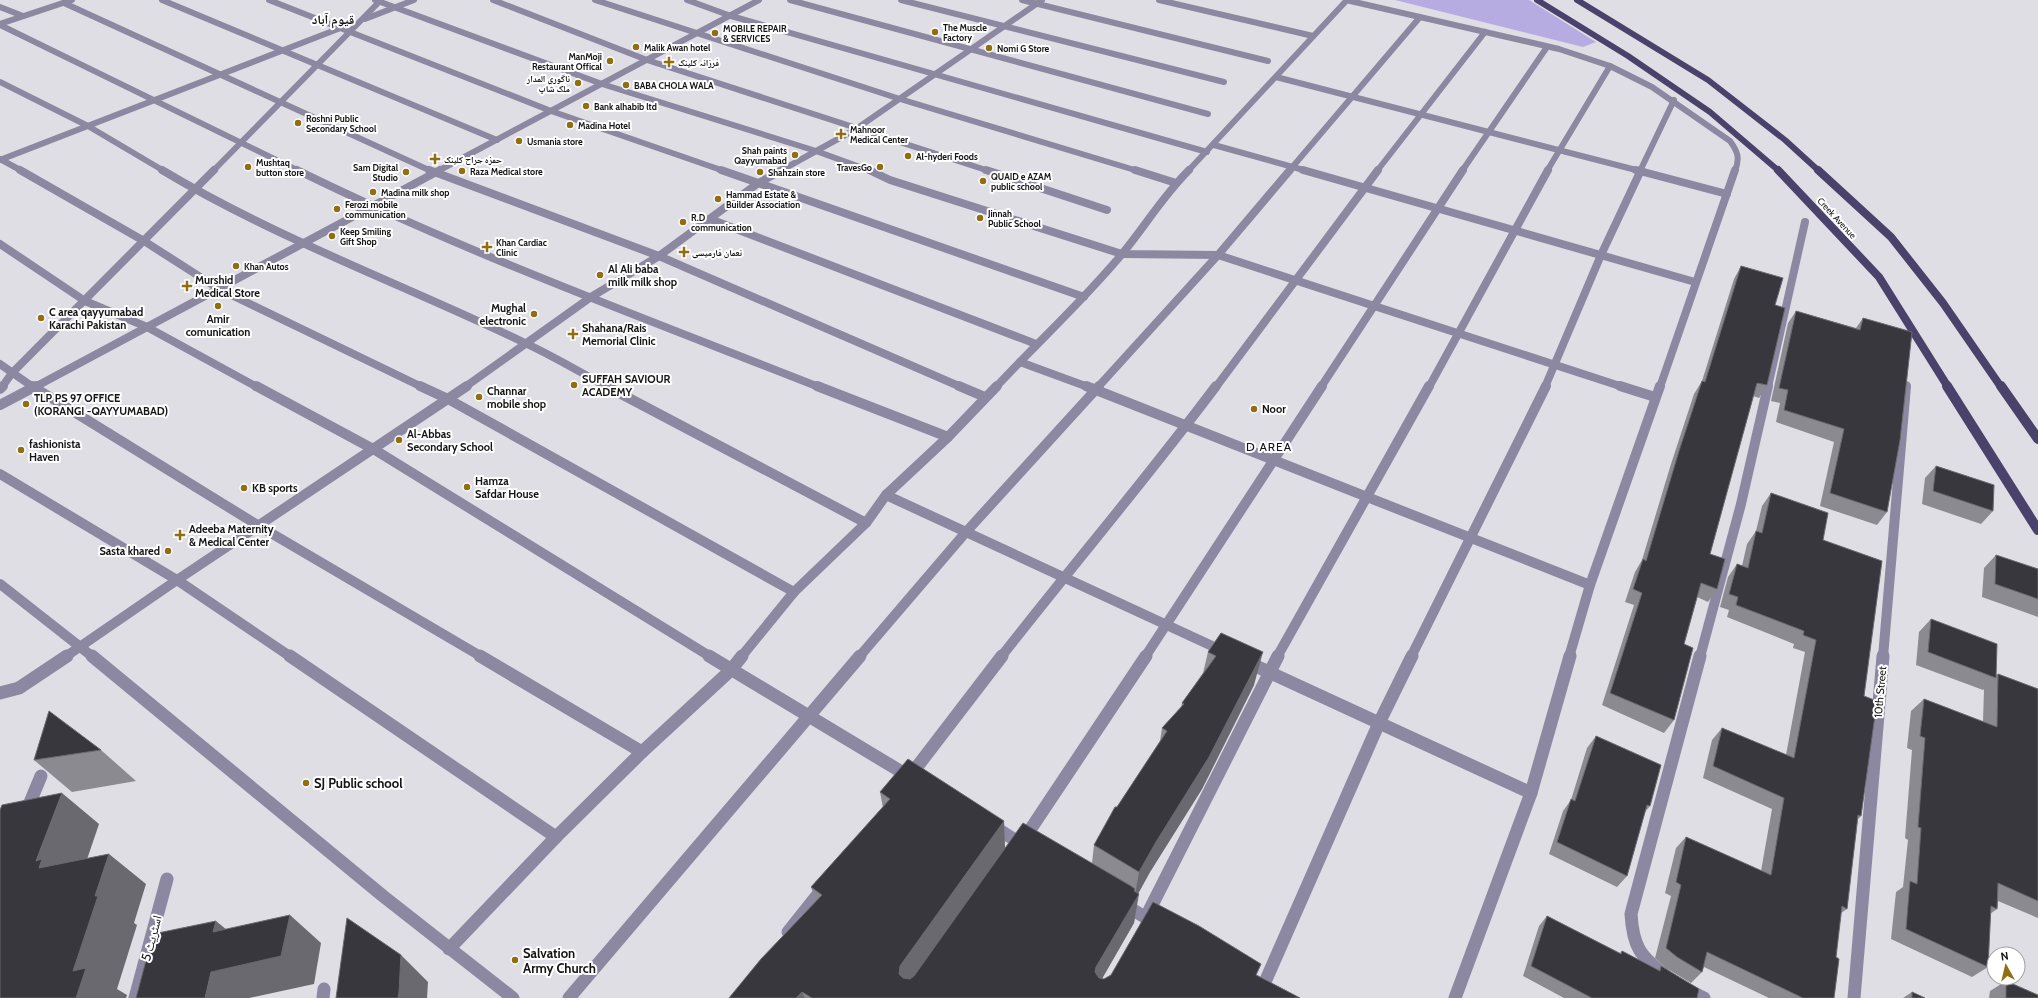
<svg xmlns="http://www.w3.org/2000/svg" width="2038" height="998" viewBox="0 0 2038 998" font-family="Cabin,'Noto Naskh Arabic',sans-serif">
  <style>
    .green { fill: #b7ace1 }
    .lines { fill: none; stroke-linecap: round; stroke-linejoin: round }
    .minor-far3 { stroke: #8d88a1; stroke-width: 6 }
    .minor-far2 { stroke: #8d88a1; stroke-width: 8 }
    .minor-far1 { stroke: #8d88a1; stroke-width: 10 }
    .minor { stroke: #8d88a1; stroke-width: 13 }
    .tertiary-far3 { stroke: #8d88a1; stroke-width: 6 }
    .tertiary-far2 { stroke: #8d88a1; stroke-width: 8 }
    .tertiary-far1 { stroke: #8d88a1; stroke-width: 10 }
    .tertiary { stroke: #8d88a1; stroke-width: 13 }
    .primary-far2 { stroke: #4b426b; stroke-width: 6 }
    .primary-far1 { stroke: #4b426b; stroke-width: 8 }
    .primary { stroke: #4b426b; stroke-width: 10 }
    .wall { fill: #8c8a91 }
    .shaded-wall { fill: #6a696f }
    .building { fill: #38373d; stroke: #6a696f }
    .poi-dot { fill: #916d14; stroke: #fff; stroke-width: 1.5 }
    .labels { text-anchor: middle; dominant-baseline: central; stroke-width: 4; stroke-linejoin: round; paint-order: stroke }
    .far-poi-label { font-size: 9px; font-weight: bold; fill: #151517; stroke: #fff; text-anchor: start }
    .far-street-label { font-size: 9px; fill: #151517; stroke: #fff }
    .poi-label { font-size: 11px; font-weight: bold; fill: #151517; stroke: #fff; text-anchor: start }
    .street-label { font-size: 11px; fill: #151517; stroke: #fff }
    .neighbourhood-label { font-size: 12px; letter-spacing: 1px; fill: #151517; stroke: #fff }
    .far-district-label { font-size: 13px; font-weight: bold; fill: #151517; stroke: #fff }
    .near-poi-label { font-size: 13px; font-weight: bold; fill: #151517; stroke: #fff; text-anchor: start }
    .near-street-label { font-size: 13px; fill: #151517; stroke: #fff }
  </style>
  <rect width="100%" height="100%" fill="#dfdee5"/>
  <path class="green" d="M1395,0H1529L1596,42L1583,47Z"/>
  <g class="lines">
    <g class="minor-far3">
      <path d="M162,0L497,140"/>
      <path d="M269,0L551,111L724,171"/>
      <path d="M375,0L602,84L816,151L871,171"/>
      <path d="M493,0L647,60L989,171"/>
      <path d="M595,0L900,99L1138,171"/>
      <path d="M687,0L731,16L1207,152"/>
      <path d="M790,0L1208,114"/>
      <path d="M901,0L1224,82"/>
      <path d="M1022,0L1268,61"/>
      <path d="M1159,0L1313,36"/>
      <path d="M64,3L431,171"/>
      <path d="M0,7L23,16"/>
      <path d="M365,19L414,0"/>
      <path d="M0,25L299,171"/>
      <path d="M1276,77L1640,171"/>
      <path d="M0,82L88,126L164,171"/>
      <path d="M1214,145L1307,171"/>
      <path d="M0,159L22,171"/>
      <path d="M0,160L343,27"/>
      <path d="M213,171L381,0"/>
      <path d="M780,171L856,129L1042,0"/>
      <path d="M1188,171L1347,0"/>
      <path d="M1289,171L1420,17"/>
      <path d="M1377,171L1485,32"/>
      <path d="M1462,171L1547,47"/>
      <path d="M1547,171L1610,66"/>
      <path d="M1640,171L1674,100"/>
    </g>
    <g class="minor-far2">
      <path d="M20,170L144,241L219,289L422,387"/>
      <path d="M162,170C277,239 405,285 525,343C553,356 580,372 607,387"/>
      <path d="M297,170C466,253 644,318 819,387"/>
      <path d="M429,170L659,256L961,387"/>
      <path d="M721,170L1084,297"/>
      <path d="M869,170L890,180L1122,254L1218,255L1623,387"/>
      <path d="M986,170L1107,210"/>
      <path d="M1135,170L1176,183"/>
      <path d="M1303,170L1695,282"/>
      <path d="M1636,170L1727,194"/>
      <path d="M710,219L1036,344"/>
      <path d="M0,244L85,301L147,327L257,387"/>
      <path d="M1020,362L1088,387"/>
      <path d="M0,364L33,387"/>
      <path d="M2,387L12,373L214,170"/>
      <path d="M465,387L591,297L659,256L757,184L782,170"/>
      <path d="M996,387C1038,342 1083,301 1122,254C1145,226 1163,196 1189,170"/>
      <path d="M1098,387L1218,255L1290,170"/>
      <path d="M1216,387L1378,170"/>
      <path d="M1321,387L1463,170"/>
      <path d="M1429,387L1548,170"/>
      <path d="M1545,387L1601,255L1641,170"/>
      <path d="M1768,387L1805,222"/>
    </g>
    <g class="minor-far1">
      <path d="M32,386L259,526L482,657"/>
      <path d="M256,386L375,450L711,657"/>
      <path d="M420,386L448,399L794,592"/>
      <path d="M606,386L866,523"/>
      <path d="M817,386L948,437"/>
      <path d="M959,386L985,397"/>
      <path d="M1086,386L1590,585"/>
      <path d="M1620,386L1655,397"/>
      <path d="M0,389L3,386"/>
      <path d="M0,474L177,580L291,657"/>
      <path d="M886,495L1223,651"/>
      <path d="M65,657L177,580L467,386"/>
      <path d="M741,657L794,592L866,523L886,495L948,437L997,386"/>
      <path d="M859,657L966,532L1099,386"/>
      <path d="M1001,657C1072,566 1147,478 1216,386"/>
      <path d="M1145,657L1322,386"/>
      <path d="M1277,657L1429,386"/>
      <path d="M1411,657L1546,386"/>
      <path d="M1700,657L1741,504L1768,386"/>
      <path d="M1883,657L1906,386"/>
    </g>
    <g class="minor">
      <path d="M290,656L556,837"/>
      <path d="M480,656L642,752"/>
      <path d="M709,656L910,777"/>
      <path d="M1247,662L1531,793"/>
      <path d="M0,693L19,688L67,656"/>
      <path d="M910,776L1002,656"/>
      <path d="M26,812L41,776"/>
      <path d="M993,826L1023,845"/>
      <path d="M1024,839L1146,656"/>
      <path d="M1125,905L1156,924"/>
      <path d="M1148,913L1278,656"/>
      <path d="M788,932L823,888"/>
      <path d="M449,949L556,837L642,752L731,670L742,656"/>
      <path d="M1666,976C1640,956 1633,947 1631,914L1700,656"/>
      <path d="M1686,989L1704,998"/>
      <path d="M135,998L167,879"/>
      <path d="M323,998L324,989"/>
      <path d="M569,998L860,656"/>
      <path d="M1258,998L1379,723L1412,656"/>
      <path d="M1854,998L1883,656"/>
    </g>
    <g class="tertiary-far3">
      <path d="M1346,0L1559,49L1610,66L1652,87L1730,141C1738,152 1740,158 1735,171"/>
      <path d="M0,24L72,0"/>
      <path d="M438,171L759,0"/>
    </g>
    <g class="tertiary-far2">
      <path d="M35,387L440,170"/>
      <path d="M1660,387L1735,170"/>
    </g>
    <g class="tertiary-far1">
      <path d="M0,405L36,386"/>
      <path d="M0,584L93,657"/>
      <path d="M1569,657L1590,585L1660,386"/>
    </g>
    <g class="tertiary">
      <path d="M92,656L383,896L513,998"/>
      <path d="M1455,998L1531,793L1570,656"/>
    </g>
    <g class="primary-far2">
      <path d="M1537,0L1628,56L1710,112L1779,171"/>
      <path d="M1577,0L1708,80L1785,140L1819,171"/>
    </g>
    <g class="primary-far1">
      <path d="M1778,170L1879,277L1948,387"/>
      <path d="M1818,170L1891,237L1943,303L2001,387"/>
    </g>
    <g class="primary">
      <path d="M1947,386L2038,530"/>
      <path d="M2001,386L2038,439"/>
    </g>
  </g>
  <g class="wall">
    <path d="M1741,266L1775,305L1767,385L1759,398L1753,396L1710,554L1717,589L1708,602L1697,597L1684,644L1674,720L1664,733L1602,705L1634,605L1625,602L1635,572L1642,560L1671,464L1694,394L1702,381L1734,279Z"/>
    <path d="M1796,311L1856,328L1863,318L1887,512L1877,525L1820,506L1834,442L1776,422L1780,403L1771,401L1788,323Z"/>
    <path d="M1936,466L1993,511L1981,524L1922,504L1925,478Z"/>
    <path d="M1771,493L1823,540L1864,696L1861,816L1858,819L1847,909L1841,913L1836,957L1834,998H1769L1704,967L1702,972L1691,983L1666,968L1655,958L1671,896L1665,893L1676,848L1686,837L1761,871L1772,809L1703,778L1712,740L1722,728L1786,755L1805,652L1793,648L1794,644L1727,617L1729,610L1720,607L1728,577L1737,564L1742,566L1747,544L1756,531L1762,506Z"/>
    <path d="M1996,555L2038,569V617L1982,597L1984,568Z"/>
    <path d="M1931,619L1996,675L1998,674L2038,689V918L1998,901L1997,909L1990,914L1988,967L1972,977L1891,939L1896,892L1903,887L1908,840L1905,838L1912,750L1907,748L1911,711L1924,699L1983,722L1984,689L1983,690L1916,665L1919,632Z"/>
    <path d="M1221,633L1254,685L1202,789L1150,872L1138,894L1134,923L1102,979H1104L1257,975L1300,998H729L816,902L811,887L883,808L880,792L1004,821L1005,848L1092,863L1094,845L1117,807L1160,741L1162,728L1181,707L1182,703L1203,673L1208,652Z"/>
    <path d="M1596,736L1650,806L1644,813L1627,876L1617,887L1549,854L1563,811L1571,800L1587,748Z"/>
    <path d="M101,750L136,781L72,792L34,760Z"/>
    <path d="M1547,916L1620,953L1622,951L1657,969L1661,966L1697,998H1564L1523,976L1539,926Z"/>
    <path d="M2006,981L2038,998H1989L1990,991Z"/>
    <path d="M1912,992L1925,998H1903Z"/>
  </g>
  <g class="shaded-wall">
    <path d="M1263,652L1254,685L1202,789L1150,872L1134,901L1139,872Z"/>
    <path d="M62,793L99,824L78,886L39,868L36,861Z"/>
    <path d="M1004,821L1005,851L905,993L899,974L900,966Z"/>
    <path d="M109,854L146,884L134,923L137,925L117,989L127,995L126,998H76L73,971L95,896Z"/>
    <path d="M1135,889L1132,905L1139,894L1134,923L1093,994L1096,967Z"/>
    <path d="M290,915L321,943L314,984L249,998H205L211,972Z"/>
    <path d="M216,921L250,949L213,932Z"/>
    <path d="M401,955L428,982L427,998H398Z"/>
    <path d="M802,992L805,998H796Z"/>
  </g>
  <g class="building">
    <path d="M1741,266L1783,278L1775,305L1785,308L1767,385L1757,383L1710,554L1725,559L1717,589L1701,583L1684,644L1693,648L1674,720L1610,693L1642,593L1633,589L1643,559L1646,561L1679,451L1702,381L1705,382Z"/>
    <path d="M1796,311L1860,330L1863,318L1912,332L1900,440L1887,512L1830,493L1844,429L1784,410L1788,390L1779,388Z"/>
    <path d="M1936,466L1994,485L1993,511L1933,491Z"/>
    <path d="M1771,493L1828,513L1823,540L1882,561L1864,696L1877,701L1861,816L1858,815L1847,909L1842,906L1836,957L1839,959L1834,998H1803L1707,952L1702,972L1677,957L1666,948L1681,885L1676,882L1686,837L1771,875L1784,798L1713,766L1722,728L1794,758L1816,640L1803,635L1804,631L1736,605L1738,597L1729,594L1737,564L1748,568L1756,531L1762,533Z"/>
    <path d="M1996,555L2038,569V599L1995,584Z"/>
    <path d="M1931,619L1997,644L1996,678L1928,652Z"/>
    <path d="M1221,633L1263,652L1209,757L1156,842L1139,872L1094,845L1115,807H1117L1167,731L1162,728L1184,704L1182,703L1216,656L1208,652Z"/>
    <path d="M1998,674L2038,689V901L1998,883L1997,909L1991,906L1988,967L1906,929L1910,881L1917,884L1921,828L1918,827L1925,738L1920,736L1924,699L1997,727Z"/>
    <path d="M49,711L101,750L34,760Z"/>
    <path d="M1596,736L1661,765L1650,806L1647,805L1627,876L1557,842L1571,799L1575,801Z"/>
    <path d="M908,759L1004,821L900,966L899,974L903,978L910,979L914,976L1023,823L1131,886L1135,889L1134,891L1139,894L1096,967L1095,972L1099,978L1104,979L1111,975L1153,902L1199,926L1261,964L1256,975L1300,998H812L802,992L796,998H729L761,959L822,895L811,887L890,799L880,792Z"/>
    <path d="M62,793L36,861L42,859L39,868L109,854L95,896H98L73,971L86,968L76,998H0V810L2,805Z"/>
    <path d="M290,915L281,956L211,972L205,998H136L153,934L216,921L213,932Z"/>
    <path d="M1547,916L1621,954L1622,951L1660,971L1661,966L1699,989L1697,998H1592L1531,966Z"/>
    <path d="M347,918L401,955L399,992L398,998H336Z"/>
    <path d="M2006,981L2038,995V998H2006Z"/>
    <path d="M1912,992L1925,998H1912Z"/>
  </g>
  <g class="poi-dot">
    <circle cx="935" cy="32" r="4"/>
    <circle cx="715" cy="33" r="4"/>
    <circle cx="636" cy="47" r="4"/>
    <circle cx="989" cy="48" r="4"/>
    <circle cx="610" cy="61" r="4"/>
    <path d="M667 56h4v4h4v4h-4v4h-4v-4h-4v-4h4z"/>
    <circle cx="578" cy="83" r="4"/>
    <circle cx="626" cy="85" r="4"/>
    <circle cx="586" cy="106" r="4"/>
    <circle cx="298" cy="123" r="4"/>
    <circle cx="570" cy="125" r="4"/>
    <path d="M839 128h4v4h4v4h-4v4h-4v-4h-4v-4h4z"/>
    <circle cx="519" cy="141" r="4"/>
    <circle cx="795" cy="155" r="4"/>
    <circle cx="908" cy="156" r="4"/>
    <path d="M433 153h4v4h4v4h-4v4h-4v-4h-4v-4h4z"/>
    <circle cx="248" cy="167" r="4"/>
    <circle cx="880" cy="167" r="4"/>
    <circle cx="462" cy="171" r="4"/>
    <circle cx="406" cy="172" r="4"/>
    <circle cx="760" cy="172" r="4"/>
    <circle cx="983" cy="181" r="4"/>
    <circle cx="373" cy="192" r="4"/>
    <circle cx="718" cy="199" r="4"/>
    <circle cx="337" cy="209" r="4"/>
    <circle cx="980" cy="218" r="4"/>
    <circle cx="683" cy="222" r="4"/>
    <circle cx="332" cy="236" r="4"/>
    <path d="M485 241h4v4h4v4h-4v4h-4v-4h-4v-4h4z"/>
    <path d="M682 246h4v4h4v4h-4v4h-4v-4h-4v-4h4z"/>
    <circle cx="236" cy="266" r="4"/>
    <circle cx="600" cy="275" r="4"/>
    <path d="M185 280h4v4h4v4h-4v4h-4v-4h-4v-4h4z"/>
    <circle cx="218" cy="306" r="4"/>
    <circle cx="534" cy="314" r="4"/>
    <circle cx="41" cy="318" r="4"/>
    <path d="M571 328h4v4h4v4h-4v4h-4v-4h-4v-4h4z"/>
    <circle cx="574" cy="385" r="4"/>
    <circle cx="479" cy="397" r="4"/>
    <circle cx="26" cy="404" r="4"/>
    <circle cx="1254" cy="409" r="4"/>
    <circle cx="399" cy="440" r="4"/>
    <circle cx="21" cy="450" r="4"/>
    <circle cx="467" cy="487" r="4"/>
    <circle cx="244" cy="488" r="4"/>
    <path d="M178 529h4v4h4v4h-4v4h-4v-4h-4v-4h4z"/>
    <circle cx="168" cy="551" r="4"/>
    <circle cx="306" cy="783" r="4"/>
    <circle cx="515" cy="960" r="4"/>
  </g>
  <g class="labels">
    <g class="far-poi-label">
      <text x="943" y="27">The Muscle<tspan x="943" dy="10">Factory</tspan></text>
      <text x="723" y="28">MOBILE REPAIR<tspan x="723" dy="10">&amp; SERVICES</tspan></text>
      <text x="644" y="47">Malik Awan hotel</text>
      <text x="997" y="48">Nomi G Store</text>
      <text x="602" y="56" text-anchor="end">ManMoji<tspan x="602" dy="10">Restaurant Offical</tspan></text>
      <text x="678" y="62">فرزانہ کلینک</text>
      <text x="570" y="78" text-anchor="end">ناگوری المدار<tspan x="570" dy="10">ملک شاپ</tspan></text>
      <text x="634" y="85">BABA CHOLA WALA</text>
      <text x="594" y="106">Bank alhabib ltd</text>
      <text x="306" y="118">Roshni Public<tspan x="306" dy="10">Secondary School</tspan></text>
      <text x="578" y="125">Madina Hotel</text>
      <text x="850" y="129">Mahnoor<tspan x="850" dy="10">Medical Center</tspan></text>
      <text x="527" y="141">Usmania store</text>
      <text x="787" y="150" text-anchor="end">Shah paints<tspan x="787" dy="10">Qayyumabad</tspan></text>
      <text x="916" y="156">Al-hyderi Foods</text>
      <text x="444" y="159">حمزہ جراح کلینک</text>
      <text x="256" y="162">Mushtaq<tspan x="256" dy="10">button store</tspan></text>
      <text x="398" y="167" text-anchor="end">Sam Digital<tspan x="398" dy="10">Studio</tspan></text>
      <text x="872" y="167" text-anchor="end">TravesGo</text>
      <text x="470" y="171">Raza Medical store</text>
      <text x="768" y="172">Shahzain store</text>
      <text x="991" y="176">QUAID e AZAM<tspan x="991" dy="10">public school</tspan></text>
      <text x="381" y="192">Madina milk shop</text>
      <text x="726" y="194">Hammad Estate &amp;<tspan x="726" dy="10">Builder Association</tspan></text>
      <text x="345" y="204">Ferozi mobile<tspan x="345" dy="10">communication</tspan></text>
      <text x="988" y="213">Jinnah<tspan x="988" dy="10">Public School</tspan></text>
      <text x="691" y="217">R.D<tspan x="691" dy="10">communication</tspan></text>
      <text x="340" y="231">Keep Smiling<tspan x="340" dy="10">Gift Shop</tspan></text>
      <text x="496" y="242">Khan Cardiac<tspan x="496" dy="10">Clinic</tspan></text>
      <text x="692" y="252">نعمان فارمیسی</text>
      <text x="244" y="266">Khan Autos</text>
    </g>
    <g class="far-street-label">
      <text transform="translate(1837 218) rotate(47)">Creek Avenue</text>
    </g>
    <g class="poi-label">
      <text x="608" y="269">Al Ali baba<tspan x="608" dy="13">milk milk shop</tspan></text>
      <text x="195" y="280">Murshid<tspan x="195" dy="13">Medical Store</tspan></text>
      <text x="526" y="308" text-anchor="end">Mughal<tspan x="526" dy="13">electronic</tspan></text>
      <text x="49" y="312">C area qayyumabad<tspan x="49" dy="13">Karachi Pakistan</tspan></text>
      <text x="218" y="319" text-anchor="middle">Amir<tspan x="218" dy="13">comunication</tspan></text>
      <text x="582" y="328">Shahana/Rais<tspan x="582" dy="13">Memorial Clinic</tspan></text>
      <text x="582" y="379">SUFFAH SAVIOUR<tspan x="582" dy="13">ACADEMY</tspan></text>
      <text x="487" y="391">Channar<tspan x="487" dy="13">mobile shop</tspan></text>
      <text x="34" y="398">TLP PS 97 OFFICE<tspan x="34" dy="13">(KORANGI -QAYYUMABAD)</tspan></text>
      <text x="1262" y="409">Noor</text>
      <text x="407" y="434">Al-Abbas<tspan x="407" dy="13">Secondary School</tspan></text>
      <text x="29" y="444">fashionista<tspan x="29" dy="13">Haven</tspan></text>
      <text x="475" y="481">Hamza<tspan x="475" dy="13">Safdar House</tspan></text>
      <text x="252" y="488">KB sports</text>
      <text x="189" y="529">Adeeba Maternity<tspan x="189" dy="13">&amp; Medical Center</tspan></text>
      <text x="160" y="551" text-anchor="end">Sasta khared</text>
    </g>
    <g class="street-label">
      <text transform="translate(1880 692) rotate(-85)">10th Street</text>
    </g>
    <g class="neighbourhood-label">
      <text x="1269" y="446">D AREA</text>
    </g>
    <g class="far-district-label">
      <text x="333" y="19">قیوم آباد</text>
    </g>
    <g class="near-poi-label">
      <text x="314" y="783">SJ Public school</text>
      <text x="523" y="953">Salvation<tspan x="523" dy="15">Army Church</tspan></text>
    </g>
    <g class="near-street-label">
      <text transform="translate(151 938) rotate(-75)">اسٹریٹ 5</text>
    </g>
  </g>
  <g transform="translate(2006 966) rotate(352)"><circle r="19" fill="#ffffff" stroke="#a1a1a2"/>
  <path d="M0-3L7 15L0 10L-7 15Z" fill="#916d14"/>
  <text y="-6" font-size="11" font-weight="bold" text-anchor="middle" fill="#151517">N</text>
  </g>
</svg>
